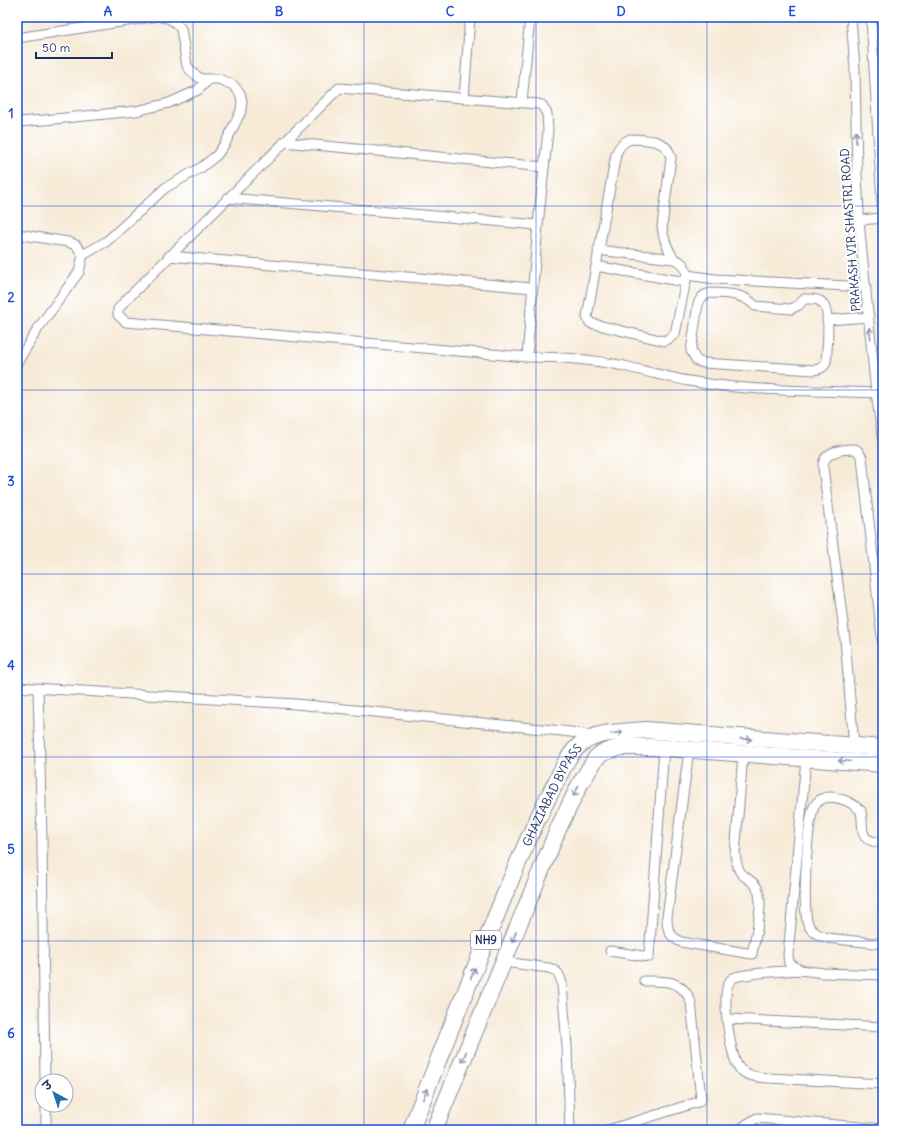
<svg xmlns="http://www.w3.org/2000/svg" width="900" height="1147" viewBox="0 0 900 1147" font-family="Delius,'Playpen Sans Deva',sans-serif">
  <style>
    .water { fill: #40b0bb; stroke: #2e708c }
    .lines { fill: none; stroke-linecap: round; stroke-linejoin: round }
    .street-casing { stroke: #898d9b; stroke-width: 11 }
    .highway-casing { stroke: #898d9b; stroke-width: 18 }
    .street { stroke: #fff; stroke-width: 9 }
    .highway { stroke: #fff; stroke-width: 16 }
    .oneway { stroke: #8d97ae }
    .grid { fill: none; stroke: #1d4ed8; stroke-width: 1; stroke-opacity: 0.55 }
    .labels { text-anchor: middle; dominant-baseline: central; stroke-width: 4; stroke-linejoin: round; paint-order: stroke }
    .shield { fill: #fff; stroke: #5f6d8e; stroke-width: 1 }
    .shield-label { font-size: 11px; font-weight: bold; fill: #1b2f5e }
    .street-label { font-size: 12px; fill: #1b2f5e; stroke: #fff }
    .neatline { fill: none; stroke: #1d4ed8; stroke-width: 1.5 }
    .grid-label { font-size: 13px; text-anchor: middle; font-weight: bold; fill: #1d4ed8 }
  </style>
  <rect width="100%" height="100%" fill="#fff"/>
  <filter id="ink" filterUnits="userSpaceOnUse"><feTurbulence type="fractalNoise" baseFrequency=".025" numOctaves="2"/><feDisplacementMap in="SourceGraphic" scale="8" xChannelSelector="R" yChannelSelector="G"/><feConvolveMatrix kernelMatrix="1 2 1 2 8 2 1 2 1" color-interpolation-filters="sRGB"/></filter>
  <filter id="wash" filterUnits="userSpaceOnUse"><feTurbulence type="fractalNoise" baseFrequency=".012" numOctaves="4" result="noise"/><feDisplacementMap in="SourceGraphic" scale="16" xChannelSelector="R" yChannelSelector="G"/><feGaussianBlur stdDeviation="0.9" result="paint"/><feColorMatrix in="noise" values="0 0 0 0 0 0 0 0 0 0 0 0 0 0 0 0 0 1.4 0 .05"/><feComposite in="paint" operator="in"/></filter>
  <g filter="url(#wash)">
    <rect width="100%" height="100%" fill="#f7ebd8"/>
    <path class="water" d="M17,1047L24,1130H17Z"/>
  </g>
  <g filter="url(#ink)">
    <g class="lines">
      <defs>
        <g id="street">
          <path d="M851,17L855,69L857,174L860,232L876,393L883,441"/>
          <path d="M871,17L883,219"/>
          <path d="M17,38L153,17"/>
          <path d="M464,98L470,17"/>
          <path d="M522,102L530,17"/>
          <path d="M17,122L44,120L136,111L169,103L198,90L209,79"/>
          <path d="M630,139C647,140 667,138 671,158L662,226C663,239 667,248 674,259C683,262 685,266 687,275L675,334L670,338L664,341L590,323L587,317L616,154C619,146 623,142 630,139Z"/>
          <path d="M284,142L544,167"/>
          <path d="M228,198L538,225"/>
          <path d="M860,220L883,218"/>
          <path d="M17,234L68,242L76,245L83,255L79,272L39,327L17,363"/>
          <path d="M598,250L674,259"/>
          <path d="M83,255L107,241L165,188L202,167L217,155L226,142L241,111L242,101L240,93L233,85L219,79H201L192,72L187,66L181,29L176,23L168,18L161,17"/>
          <path d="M169,256L532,288"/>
          <path d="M596,266L685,282"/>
          <path d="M687,275L715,279L866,287"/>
          <path d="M712,293C728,294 744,293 755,306L791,309L799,305L804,299C809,299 815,298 820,301C832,307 827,350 826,362C824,368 820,369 814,370L704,363L697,361L691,351L698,304C701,297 704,294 712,293Z"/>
          <path d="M827,320L869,317"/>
          <path d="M527,357L538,225L548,131L547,114L542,105L538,104L339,88L125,301L118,309V315L126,322L527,357C560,357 591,359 624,366C645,371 667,377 689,381C751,392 814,390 876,393"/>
          <path d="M17,687L296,704L571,732L583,734L590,738"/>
          <path d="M38,689L42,840L45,1081"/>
          <path d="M854,746L845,639L823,467C823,451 842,449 855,449L858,451L862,458L883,647"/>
          <path d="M689,750L667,917C667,930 669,936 681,942L752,954C755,937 765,904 757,888C754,881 746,879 741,873C737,868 736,861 735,855L743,754"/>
          <path d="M806,759L788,955L789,963L800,970L823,973L883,975"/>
          <path d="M883,843C856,840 865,832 861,811C851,801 826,789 815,805C807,816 802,910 808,924C811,932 819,935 827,938L883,944"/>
          <path d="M610,951L649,957L664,748"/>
          <path d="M504,962L549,968C558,971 560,975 562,984L567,1046L570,1130"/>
          <path d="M800,970C787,971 742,973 733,978C727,982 726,991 726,998C725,1012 731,1060 740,1069C748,1077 759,1077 769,1078L883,1084"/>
          <path d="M728,1019L883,1027"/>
          <path d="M46,1105V1130"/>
          <path d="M608,1130L698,1102L701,1099L691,1002C682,979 665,981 644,981"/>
          <path d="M739,1130L747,1124L757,1118L883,1129"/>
        </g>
        <g id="highway">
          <path id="s1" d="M411,1130C441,1051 473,973 505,894C520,857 536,820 555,784C562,770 568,754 581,744C597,731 624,732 645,730L883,748"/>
          <path d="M434,1130L559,827L580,784L596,758L602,753L621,747H653L883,764"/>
        </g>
      </defs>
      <use href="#street" class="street-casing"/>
      <use href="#highway" class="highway-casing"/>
      <use href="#street" class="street"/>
      <use href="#highway" class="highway"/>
    </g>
    <defs><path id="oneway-shaft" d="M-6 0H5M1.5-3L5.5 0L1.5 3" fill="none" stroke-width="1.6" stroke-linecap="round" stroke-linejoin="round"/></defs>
    <g class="oneway">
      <use href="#oneway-shaft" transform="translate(856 137) rotate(-91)"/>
      <use href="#oneway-shaft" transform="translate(870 333) rotate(-96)"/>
      <use href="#oneway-shaft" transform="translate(617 733) rotate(-6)"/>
      <use href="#oneway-shaft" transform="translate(746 739) rotate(4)"/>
      <use href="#oneway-shaft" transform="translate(844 761) rotate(-177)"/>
      <use href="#oneway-shaft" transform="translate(576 791) rotate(116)"/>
      <use href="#oneway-shaft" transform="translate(514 937) rotate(112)"/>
      <use href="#oneway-shaft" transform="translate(473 973) rotate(-68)"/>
      <use href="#oneway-shaft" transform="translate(464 1057) rotate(112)"/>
      <use href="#oneway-shaft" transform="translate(425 1094) rotate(-69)"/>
    </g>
  </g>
  <path class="grid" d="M193,17V1130M364,17V1130M536,17V1130M707,17V1130M17,206H883M17,390H883M17,574H883M17,757H883M17,941H883"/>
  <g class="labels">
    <rect class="shield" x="471" y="931" width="30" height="18" rx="3"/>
    <g class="shield-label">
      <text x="486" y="940">NH9</text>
    </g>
    <g class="street-label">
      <text transform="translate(850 230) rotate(-94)">PRAKASH VIR SHASTRI ROAD</text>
      <text stroke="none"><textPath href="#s1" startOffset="364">GHAZIABAD BYPASS</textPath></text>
    </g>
  </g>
  <rect width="900" height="1147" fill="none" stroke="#fff" stroke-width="44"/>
  <g transform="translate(54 1093) rotate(320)"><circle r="19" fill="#ffffff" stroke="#a4acbf"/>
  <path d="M0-3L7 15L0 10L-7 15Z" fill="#1f6fb2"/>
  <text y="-6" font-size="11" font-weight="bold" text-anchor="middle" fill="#1b2f5e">उ</text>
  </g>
  <path d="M36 52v6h76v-6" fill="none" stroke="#1b2f5e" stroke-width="2"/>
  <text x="42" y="52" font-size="12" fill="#1b2f5e" stroke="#ffffff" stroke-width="3" paint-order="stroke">50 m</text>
  <rect x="22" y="22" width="856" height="1103" class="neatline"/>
  <g class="grid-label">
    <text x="108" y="16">A</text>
    <text x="279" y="16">B</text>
    <text x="450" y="16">C</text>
    <text x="621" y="16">D</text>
    <text x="792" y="16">E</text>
    <text x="11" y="118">1</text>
    <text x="11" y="302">2</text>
    <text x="11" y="486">3</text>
    <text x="11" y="670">4</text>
    <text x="11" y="854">5</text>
    <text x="11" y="1038">6</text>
  </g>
</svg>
